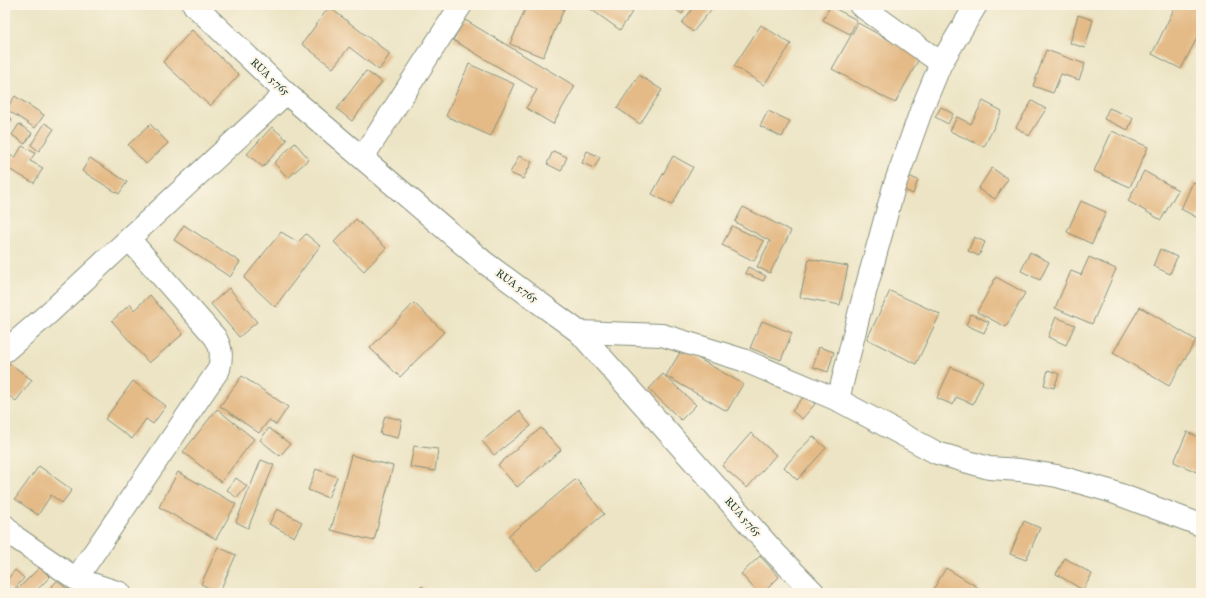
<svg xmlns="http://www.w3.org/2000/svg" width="1206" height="598" viewBox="0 0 1206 598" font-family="'IM FELL Great Primer',serif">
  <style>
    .building { fill: #e4ba86 }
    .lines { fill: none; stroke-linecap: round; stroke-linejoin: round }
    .street-casing { stroke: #86907c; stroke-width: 24 }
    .street { stroke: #fff; stroke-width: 22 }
    .labels { text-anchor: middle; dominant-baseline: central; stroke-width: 4; stroke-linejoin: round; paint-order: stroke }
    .street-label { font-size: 11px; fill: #1f3d34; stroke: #fcf5e5 }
  </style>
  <rect width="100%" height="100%" fill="#fcf5e5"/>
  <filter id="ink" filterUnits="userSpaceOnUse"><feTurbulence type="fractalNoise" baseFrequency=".025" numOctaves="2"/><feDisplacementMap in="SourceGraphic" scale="8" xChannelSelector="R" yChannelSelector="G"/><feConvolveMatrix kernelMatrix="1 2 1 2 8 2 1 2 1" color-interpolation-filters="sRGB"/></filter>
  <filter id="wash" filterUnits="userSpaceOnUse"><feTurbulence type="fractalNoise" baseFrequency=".012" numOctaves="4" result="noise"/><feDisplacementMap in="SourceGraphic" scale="16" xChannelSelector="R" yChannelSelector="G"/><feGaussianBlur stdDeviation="0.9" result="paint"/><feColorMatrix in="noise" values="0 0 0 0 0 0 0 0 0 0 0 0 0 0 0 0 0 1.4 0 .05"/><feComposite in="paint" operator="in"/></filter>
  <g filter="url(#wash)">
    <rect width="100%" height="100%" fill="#ece4c4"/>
    <g id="blocks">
      <g class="building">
        <path d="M527,5H554L564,9L543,57L510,44Z"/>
        <path d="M585,5H637L620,30Z"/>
        <path d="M669,5H688L682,14Z"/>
        <path d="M695,5L714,6L693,32L682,23Z"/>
        <path d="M1176,5H1201V30L1181,69L1152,54Z"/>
        <path d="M830,6L857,20L850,34L823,20Z"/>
        <path d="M329,7L390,54L379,70L349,47L333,68L302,44Z"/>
        <path d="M1078,15L1093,20L1085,48L1070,43Z"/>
        <path d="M465,20L575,86L553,124L526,108L537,90L453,40Z"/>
        <path d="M858,23L920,57L895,103L832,69Z"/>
        <path d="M761,25L791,44L764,85L734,66Z"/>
        <path d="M192,30L239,75L210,106L163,62Z"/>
        <path d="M1046,50L1085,64L1079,80L1061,74L1053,93L1033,86Z"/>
        <path d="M469,64L514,84L491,136L446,116Z"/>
        <path d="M366,71L382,82L352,121L337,109Z"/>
        <path d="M639,75L662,90L640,124L617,108Z"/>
        <path d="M15,96L44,115L35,128L6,109Z"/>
        <path d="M983,101L1002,111L984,147L950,131L957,117L971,124Z"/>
        <path d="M1032,101L1046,109L1029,136L1016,127Z"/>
        <path d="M941,107L953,114L948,124L935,117Z"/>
        <path d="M1109,108L1133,118L1128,130L1104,119Z"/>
        <path d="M768,111L790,121L782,137L760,126Z"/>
        <path d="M5,114L12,119L5,129Z"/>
        <path d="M45,123L54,129L39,151L31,145Z"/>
        <path d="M19,124L32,133L25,144L12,135Z"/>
        <path d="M150,124L168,143L146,164L128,145Z"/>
        <path d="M272,127L287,140L263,167L247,154Z"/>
        <path d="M1112,131L1148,147L1130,187L1094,171Z"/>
        <path d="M295,143L309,159L288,178L274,163Z"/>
        <path d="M22,146L35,153L30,161L43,168L34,183L5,167V152L15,158Z"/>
        <path d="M553,151L567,157L561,171L547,164Z"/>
        <path d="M587,151L600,157L594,168L582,163Z"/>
        <path d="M519,156L532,162L523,179L510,173Z"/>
        <path d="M673,156L693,167L672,205L652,194Z"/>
        <path d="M90,158L127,182L119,194L82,171Z"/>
        <path d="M992,168L1008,179L995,199L978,189Z"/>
        <path d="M1144,171L1178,190L1161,220L1128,201Z"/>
        <path d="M902,173L918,180L913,194L897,187Z"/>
        <path d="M1193,182L1201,186V212L1198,218L1181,209Z"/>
        <path d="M1081,201L1106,212L1092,244L1067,232Z"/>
        <path d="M743,207L791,231L770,273L757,267L770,241L735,222Z"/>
        <path d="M356,219L386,248L364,271L334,242Z"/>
        <path d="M184,225L240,262L230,277L174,240Z"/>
        <path d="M732,226L764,241L754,261L722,245Z"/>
        <path d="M281,232L298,242L306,234L320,246L275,307L244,278Z"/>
        <path d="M974,237L985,242L979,256L968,251Z"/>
        <path d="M1160,249L1177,257L1170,274L1153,266Z"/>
        <path d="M1030,252L1049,262L1040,280L1021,271Z"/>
        <path d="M1089,257L1116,269L1092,324L1055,308L1071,271L1081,275Z"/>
        <path d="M809,259L848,266L840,305L800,297Z"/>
        <path d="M748,267L766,276L763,281L745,273Z"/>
        <path d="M996,277L1025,293L1006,327L977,312Z"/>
        <path d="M229,288L257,322L239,337L211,304Z"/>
        <path d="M890,291L940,314L916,364L867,339Z"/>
        <path d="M150,295L183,334L149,363L112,321L130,304L134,310Z"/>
        <path d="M414,303L444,332L400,377L370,348Z"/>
        <path d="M1140,307L1196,340L1169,386L1113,353Z"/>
        <path d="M971,314L989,322L984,333L966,325Z"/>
        <path d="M1056,317L1075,325L1066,345L1048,337Z"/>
        <path d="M762,321L792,333L781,360L750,348Z"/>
        <path d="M819,347L834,352L828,372L813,367Z"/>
        <path d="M682,349L743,384L727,411L666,376Z"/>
        <path d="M5,360L32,380L16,401L5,393Z"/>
        <path d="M951,367L983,381L973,404L956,397L953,405L937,398Z"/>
        <path d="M1048,370L1059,374L1054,388L1044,385Z"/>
        <path d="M663,374L696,405L681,420L649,389Z"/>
        <path d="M242,376L288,407L276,425L269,420L259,433L220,406Z"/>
        <path d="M133,381L166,406L153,424L146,419L132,439L105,419Z"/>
        <path d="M805,395L815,404L802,419L792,411Z"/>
        <path d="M217,409L254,439L221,482L183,452Z"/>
        <path d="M519,411L531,426L494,455L482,441Z"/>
        <path d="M385,416L402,420L398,438L380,434Z"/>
        <path d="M269,428L290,444L280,456L260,440Z"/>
        <path d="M541,428L561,450L517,487L498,465Z"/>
        <path d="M1187,432L1201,438V474L1174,462Z"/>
        <path d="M751,433L776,455L747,488L722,466Z"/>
        <path d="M813,436L826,448L797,480L784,467Z"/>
        <path d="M414,446L438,449L435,471L410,467Z"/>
        <path d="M351,455L393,466L374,541L331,530Z"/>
        <path d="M261,460L274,465L248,528L236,522Z"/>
        <path d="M39,466L72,490L62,503L51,495L38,515L15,499Z"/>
        <path d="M316,469L337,477L328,498L308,490Z"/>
        <path d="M178,472L236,504L216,539L159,507Z"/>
        <path d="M236,478L247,486L237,498L227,490Z"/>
        <path d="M576,479L604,514L537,571L508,536Z"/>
        <path d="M277,509L302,522L294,537L269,524Z"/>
        <path d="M1024,521L1040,528L1026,560L1010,554Z"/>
        <path d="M218,547L236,555L219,593L201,584Z"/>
        <path d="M760,556L779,577L763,593H758L741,574Z"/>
        <path d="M1065,558L1092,574L1083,590L1056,574Z"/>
        <path d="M40,567L50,577L34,593H14Z"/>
        <path d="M946,568L979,588L976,593H931Z"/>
        <path d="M15,570L24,578L13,591L5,585V582Z"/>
        <path d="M58,580L69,592L45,593Z"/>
        <path d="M422,586L429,593H415Z"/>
      </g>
    </g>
  </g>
  <g filter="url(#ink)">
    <use href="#blocks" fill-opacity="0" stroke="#86907c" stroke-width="1"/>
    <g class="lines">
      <defs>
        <g id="street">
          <path d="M194,5L286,93L484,262L579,332L775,553L814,593"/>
          <path d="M860,5L941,63"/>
          <path d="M363,157L461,5"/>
          <path d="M579,332L662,335L743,360L838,400L937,453L989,468L1020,470L1057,476L1110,491L1201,525"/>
          <path d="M5,351L49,313L286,93"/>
          <path d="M838,400L859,314L894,187L921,111L941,63L976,5"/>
          <path d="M5,526L15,537L76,579L120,593"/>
          <path d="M76,579L219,369C222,356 222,349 215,337L129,239"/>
        </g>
      </defs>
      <use href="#street" class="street-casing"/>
      <use href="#street" class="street"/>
    </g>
  </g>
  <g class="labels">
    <g class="street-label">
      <text transform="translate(270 77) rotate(43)">RUA 5.765</text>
      <text transform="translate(517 286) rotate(36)">RUA 5.765</text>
      <text transform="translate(743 517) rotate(48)">RUA 5.765</text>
    </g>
  </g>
  <rect width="1206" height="598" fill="none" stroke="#fcf5e5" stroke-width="20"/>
</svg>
